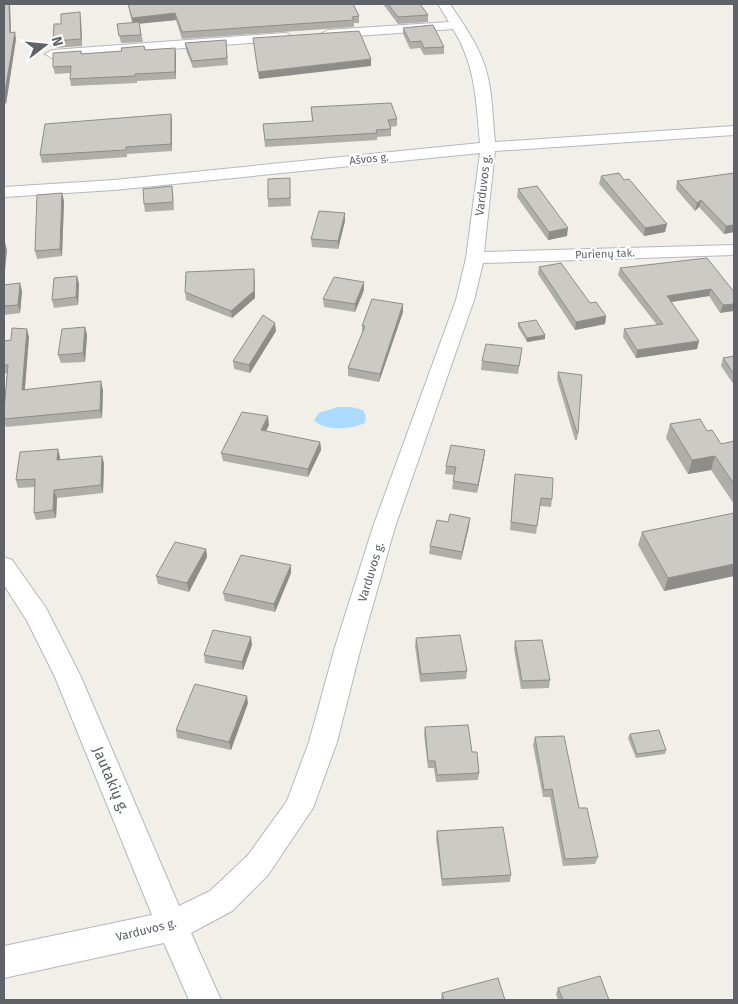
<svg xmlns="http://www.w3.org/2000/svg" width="738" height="1004" viewBox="0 0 738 1004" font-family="'Fira Sans',sans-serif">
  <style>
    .water { fill: #aadaff }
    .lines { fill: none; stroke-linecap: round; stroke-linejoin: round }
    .minor-casing { stroke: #b5b8bc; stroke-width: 2 }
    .minor { fill: #fff; fill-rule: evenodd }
    .wall { fill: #afaea9 }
    .shaded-wall { fill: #8f8d8a }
    .building { fill: #cccac5; stroke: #8f8d8a }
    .labels { text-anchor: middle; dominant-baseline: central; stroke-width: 5; stroke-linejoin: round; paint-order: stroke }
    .far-street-label { font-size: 11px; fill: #5f6368; stroke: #fff }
    .street-label { font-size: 12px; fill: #5f6368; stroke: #fff }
    .near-street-label { font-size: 15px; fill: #5f6368; stroke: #fff }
  </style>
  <rect width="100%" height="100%" fill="#f1efe8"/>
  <path class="water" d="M338,407H351L363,410L366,416L365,423C352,429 325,432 314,420L319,413Z"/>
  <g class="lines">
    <defs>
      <g id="minor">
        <path d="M438,4H450C462,22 475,40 483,61C493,86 492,116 495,142L734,126V135L495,151L484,252L734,245V255L483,263L474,300L395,527L361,647L337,742L313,808L268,875L232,911L191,933L221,1000H189L164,943L4,978V946L152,915L55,677L27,621L4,585V557L12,560L46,608L81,677L179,906L210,891L248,855L287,801L309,742L335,647L373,527L456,300L466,258L480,153L114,190L4,197V187L114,180L480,143C476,101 476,66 453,29L328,38L321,34L328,30L449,22Z"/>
        <path d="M284,33L289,34L291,37L289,40L52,58L45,54L52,50Z"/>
      </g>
    </defs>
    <use href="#minor" class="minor-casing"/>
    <use href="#minor" class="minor"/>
  </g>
  <g class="wall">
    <path d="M4,4H10L11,33L16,39L6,104H4Z"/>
    <path d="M128,4H353L359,16V23H354V27L182,39L176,20L139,24L143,42L121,43L117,24L132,23Z"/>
    <path d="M383,4H420L428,15V22L398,24Z"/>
    <path d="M81,19L82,46L55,48L53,41Z"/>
    <path d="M403,28L444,47V54L424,55L420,48L410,49L403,34Z"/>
    <path d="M226,40L228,65L193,68L186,50L185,43Z"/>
    <path d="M175,48L176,55V79L137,81V83L71,86L70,79V73L55,74L53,67L81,51L82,54Z"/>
    <path d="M311,107L397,119V126L391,127V136L377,137V140L265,147L263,124L312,121Z"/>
    <path d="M172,121V151L127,154V157L42,163L40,155Z"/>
    <path d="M734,174V232L724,234L699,207L695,211L676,189L677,181Z"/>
    <path d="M601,176L624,180L667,224L665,232L644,236L599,184Z"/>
    <path d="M290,186L291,206L268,207V199Z"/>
    <path d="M518,189L567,236L548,240L517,197Z"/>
    <path d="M62,193L64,201L62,256L37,259L35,251Z"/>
    <path d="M173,194L174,210L145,212L144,204Z"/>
    <path d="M345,213V221L338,249L312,247L311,239Z"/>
    <path d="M539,267L590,303L606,316L605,324L575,330L538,274Z"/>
    <path d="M620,268L734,292L720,313L709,296L671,302L699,341L697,349L636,358L623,337L624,329L657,325L618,275Z"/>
    <path d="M254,269L255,298L232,318L186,300L185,292Z"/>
    <path d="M77,276L79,284L78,305L54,308L52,300Z"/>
    <path d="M4,285L22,291L20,313L4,315Z"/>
    <path d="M364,290L355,312L324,307L323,299Z"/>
    <path d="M403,304V312L379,382L348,376V368L362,334V326Z"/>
    <path d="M518,323L545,339L527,342L518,327Z"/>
    <path d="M85,327L87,335L85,362L61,363L58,355Z"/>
    <path d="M276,331L250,373L234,369L233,361Z"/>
    <path d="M29,337L25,389L103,390L102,418L6,427L4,421V410L7,373L4,374V341Z"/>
    <path d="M521,356L518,374L481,370L482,361Z"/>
    <path d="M734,356V385L721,366L723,358Z"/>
    <path d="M558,372L578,433L577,440H575L557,379Z"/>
    <path d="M670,424L707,431L721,444L734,441V504L711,470L688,474L666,438Z"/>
    <path d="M269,425L266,431L320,442L321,450L308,477L223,461L221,453Z"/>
    <path d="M60,457V460L104,463L103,493L57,498L56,518L36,520L34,513L35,487L18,488L16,480Z"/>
    <path d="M484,458L477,493L452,489L454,475L445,474L446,466Z"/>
    <path d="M514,482L552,499L551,507L540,506L536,534L510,530Z"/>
    <path d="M734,513V576L664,591L638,545L642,532Z"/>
    <path d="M448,522L469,526L461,560L429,554L430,546Z"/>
    <path d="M206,549L207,557L189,592L158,584L156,576Z"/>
    <path d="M291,573L275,612L225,601L223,593Z"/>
    <path d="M416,638L467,671L466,679L420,682L415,646Z"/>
    <path d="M515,641L550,680L549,688L521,689L514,649Z"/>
    <path d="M252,645L243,670L205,663L204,655Z"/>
    <path d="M248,703L231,750L177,738L176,730Z"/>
    <path d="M425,727L472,752L479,773L478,780L436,782L434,768H428L424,734Z"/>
    <path d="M630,734L666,750L665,754L636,758L628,738Z"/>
    <path d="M535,737L579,808L598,857L595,864L563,866L550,797H543L533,745Z"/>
    <path d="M437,831L511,875L510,882L442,886L436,838Z"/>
    <path d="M558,988L609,1000H558L556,994Z"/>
    <path d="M442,993L505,1000H441Z"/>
  </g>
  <g class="shaded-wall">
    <path d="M9,4H10L11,39L10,33Z"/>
    <path d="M80,12L81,19L82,46L81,39Z"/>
    <path d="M175,13L176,20L133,24L132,18Z"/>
    <path d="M15,32L16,39L6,104L4,97Z"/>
    <path d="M175,48L176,55V79L175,72Z"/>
    <path d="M371,59V66L259,79L258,72Z"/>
    <path d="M171,114L172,121V151L171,144Z"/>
    <path d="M62,193L64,201L62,256L60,249Z"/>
    <path d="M701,200L699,207L695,211L697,203Z"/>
    <path d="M345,213V221L338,249V241Z"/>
    <path d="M667,224L665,232L644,236L645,228Z"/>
    <path d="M734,225V232L724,234L726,226Z"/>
    <path d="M568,228L567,236L548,240L549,232Z"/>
    <path d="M5,242L7,250L4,280V253Z"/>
    <path d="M254,269L255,298L232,318L231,311Z"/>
    <path d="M77,276L79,284L78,305L76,297Z"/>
    <path d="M364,282V290L355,312V304Z"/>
    <path d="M20,283L22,291L20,313L18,305Z"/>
    <path d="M711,289L709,296L665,303L667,296Z"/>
    <path d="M403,304V312L379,382L380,374Z"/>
    <path d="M734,304V311L720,313L723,305Z"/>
    <path d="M606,316L605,324L575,330L576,322Z"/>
    <path d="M275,323L276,331L250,373L249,365Z"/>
    <path d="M85,327L87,335L85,362L83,353Z"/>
    <path d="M27,329L29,337L24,398L22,390Z"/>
    <path d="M545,335V339L527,342V338Z"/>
    <path d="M699,341L697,349L636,358L637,350Z"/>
    <path d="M101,381L103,390L102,418L100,410Z"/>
    <path d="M268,416L269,425L262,439L261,430Z"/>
    <path d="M320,442L321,450L308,477V469Z"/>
    <path d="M58,449L60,457L59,468L57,460Z"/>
    <path d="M485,450L484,458L477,493L478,485Z"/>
    <path d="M102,456L104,463L103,493L101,485Z"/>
    <path d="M715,456L711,470L688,474L692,460Z"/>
    <path d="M54,490L57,498L56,518L53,510Z"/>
    <path d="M470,518L469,526L461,560L462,552Z"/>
    <path d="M206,549L207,557L189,592L187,583Z"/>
    <path d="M734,564V576L664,591L668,578Z"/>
    <path d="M291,565V573L275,612L274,604Z"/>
    <path d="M251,637L252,645L243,670L242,662Z"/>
    <path d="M247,696L248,703L231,750L229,742Z"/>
  </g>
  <g class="building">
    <path d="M4,4H9L10,33L15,32L4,97Z"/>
    <path d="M128,4H353L359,16L352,17L354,20L182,32L175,13L132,18Z"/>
    <path d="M388,4H420L428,15L398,17Z"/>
    <path d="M80,12L81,39L53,41L54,24H61V14Z"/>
    <path d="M139,22L141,35L119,36L117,24Z"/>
    <path d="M433,25L444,47L424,48L421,41L410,42L403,28Z"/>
    <path d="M359,31L371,59L258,72L253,38Z"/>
    <path d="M226,40L227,58L192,61L185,43Z"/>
    <path d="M144,46L145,50L175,48V72L135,74V76L70,79L71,66L53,67V53L81,51V54L122,51L121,48Z"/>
    <path d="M391,103L397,119L388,120L391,129L376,130L377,133L265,140L263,124L313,121L311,107Z"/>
    <path d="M171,114V144L126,147V150L40,155L45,124Z"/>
    <path d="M619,173L624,180L629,179L667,224L645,228L601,176Z"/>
    <path d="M734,173V225L726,226L701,200L697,203L677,181Z"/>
    <path d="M290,178V198L268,199V179Z"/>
    <path d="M172,186L173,202L144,204L143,189Z"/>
    <path d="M537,186L568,228L549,232L518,189Z"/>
    <path d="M62,193L60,249L35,251L37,195Z"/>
    <path d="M319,211L345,213L338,241L311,239Z"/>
    <path d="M707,258L734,292V304L723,305L711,289L667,296L699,341L637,350L624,329L663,324L620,268Z"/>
    <path d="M561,263L590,303L596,302L606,316L576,322L539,267Z"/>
    <path d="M254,269V291L231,311L185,292L186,272Z"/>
    <path d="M77,276L76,297L52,300L54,278Z"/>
    <path d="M334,277L364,282L355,304L323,299Z"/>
    <path d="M20,283L18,305L4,306V285Z"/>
    <path d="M372,299L403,304L380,374L348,368L365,326H362Z"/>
    <path d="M263,315L275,323L249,365L233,361Z"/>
    <path d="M536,320L545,335L527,338L518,323Z"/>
    <path d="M85,327L83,353L58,355L62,329Z"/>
    <path d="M12,328L27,329L22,390L101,381L100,410L4,419V410L8,365H4V341L11,340Z"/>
    <path d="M486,344L522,348L519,366L482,361Z"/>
    <path d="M734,356V374L723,358Z"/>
    <path d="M558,372L582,375L578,433H577Z"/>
    <path d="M242,412L268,416L261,430L320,442L308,469L221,453Z"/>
    <path d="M700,419L707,431L712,430L721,444L734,441V484L715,456L692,460L670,424Z"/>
    <path d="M451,445L485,450L478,485L453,481L456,467L446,466Z"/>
    <path d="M58,449L57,460L102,456L101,485L54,490L53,510L34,513L35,479L16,480L20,452Z"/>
    <path d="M515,474L553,478L552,499L541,498L537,526L511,522Z"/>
    <path d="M734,513V564L668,578L642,532Z"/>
    <path d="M450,514L470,518L462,552L430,546L437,520L448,522Z"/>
    <path d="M175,542L206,549L187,583L156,576Z"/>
    <path d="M241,555L291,565L274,604L223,593Z"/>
    <path d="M213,630L251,637L242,662L204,655Z"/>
    <path d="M460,635L467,671L421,674L416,638Z"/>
    <path d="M542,640L550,680L522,681L515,641Z"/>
    <path d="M195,684L247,696L229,742L176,730Z"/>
    <path d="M468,725L472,752H477L479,773L437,775L435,761H428L425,727Z"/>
    <path d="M659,730L666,750L637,754L630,734Z"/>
    <path d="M564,736L579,808H587L598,857L565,859L552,789L544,790L535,737Z"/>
    <path d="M503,827L511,875L442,879L437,831Z"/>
    <path d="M600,976L609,1000H563L558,988Z"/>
    <path d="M498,978L505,1000H444L442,993Z"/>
  </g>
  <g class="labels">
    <g class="far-street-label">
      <text transform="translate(369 159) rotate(-6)">Ašvos g.</text>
      <text transform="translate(605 254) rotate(-2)">Purienų tak.</text>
    </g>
    <g class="street-label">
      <text transform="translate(483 185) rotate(-83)">Varduvos g.</text>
      <text transform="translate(371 572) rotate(-73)">Varduvos g.</text>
      <text transform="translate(146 930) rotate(-14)">Varduvos g.</text>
    </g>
    <g class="near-street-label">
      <text transform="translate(111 780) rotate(67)">Jautakių g.</text>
    </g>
  </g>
  <rect width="738" height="1004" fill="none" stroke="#5f6368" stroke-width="10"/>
  <g transform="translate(45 45) rotate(74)" stroke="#ffffff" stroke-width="4" paint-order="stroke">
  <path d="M0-4L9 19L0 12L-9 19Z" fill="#5f6368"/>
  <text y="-8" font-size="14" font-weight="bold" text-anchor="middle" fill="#5f6368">N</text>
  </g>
</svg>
